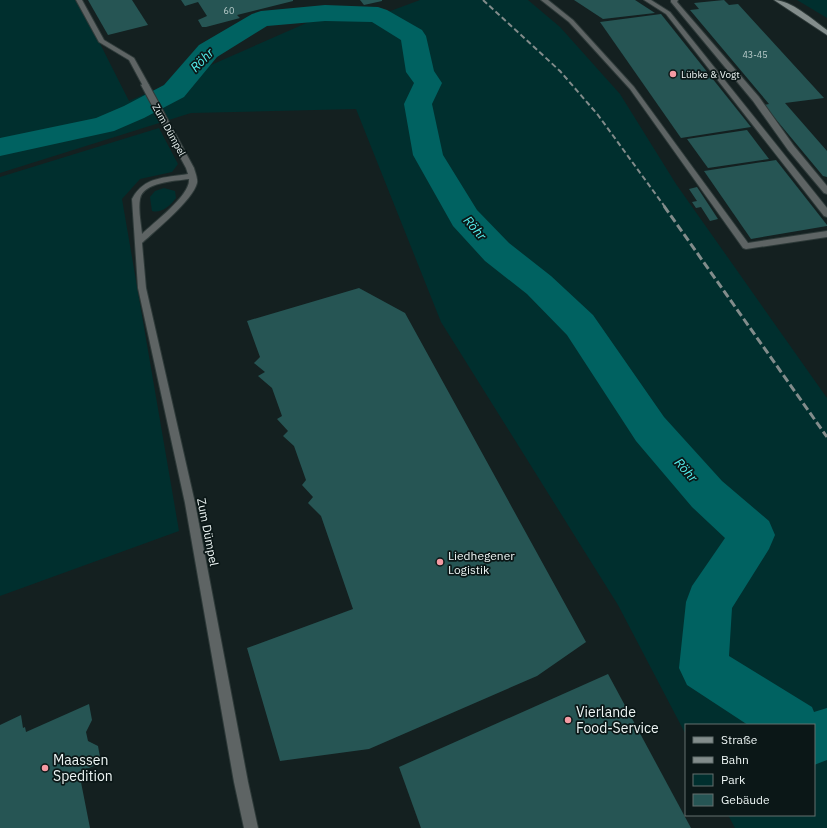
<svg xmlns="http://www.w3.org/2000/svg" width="827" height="828" viewBox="0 0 827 828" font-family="'IBM Plex Sans',sans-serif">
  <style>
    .green { fill: #002f2e }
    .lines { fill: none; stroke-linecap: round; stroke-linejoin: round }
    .river { fill: #006261; fill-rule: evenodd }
    .building { fill: #265554 }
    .service-casing { stroke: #2e3a39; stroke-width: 2 }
    .minor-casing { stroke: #2e3a39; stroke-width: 2 }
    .secondary-casing { stroke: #2e3a39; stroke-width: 2 }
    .service { fill: #5e6464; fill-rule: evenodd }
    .minor { fill: #5e6464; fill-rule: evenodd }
    .secondary { fill: #838d8c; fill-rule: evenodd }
    .rail-far1 { stroke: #828c8b; stroke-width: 2; stroke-dasharray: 5.5 3; stroke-linecap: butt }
    .rail { stroke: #828c8b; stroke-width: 3; stroke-dasharray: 8 3.5; stroke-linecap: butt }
    .poi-dot { fill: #f49aa3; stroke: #0b1717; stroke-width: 1.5 }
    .labels { text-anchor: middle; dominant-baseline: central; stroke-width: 3.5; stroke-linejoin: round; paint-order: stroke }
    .far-number-label { font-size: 9px; fill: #bbcdcc }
    .far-poi-label { font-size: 10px; fill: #edf5f4; stroke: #0b1717; text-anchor: start }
    .far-street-label { font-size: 10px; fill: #edf5f4; stroke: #0b1717 }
    .street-label { font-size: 12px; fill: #edf5f4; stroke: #0b1717 }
    .poi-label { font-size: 12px; fill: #edf5f4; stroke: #0b1717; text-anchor: start }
    .water-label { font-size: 13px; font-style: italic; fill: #54edeb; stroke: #0b1717 }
    .near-poi-label { font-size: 14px; fill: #edf5f4; stroke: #0b1717; text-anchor: start }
  </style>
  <rect width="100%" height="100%" fill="#142020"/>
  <g class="green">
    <path d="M0,0H78L129,101L327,14L385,13L420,0H528L560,27L620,94L676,184L827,398V828H735L728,815H814V725H686V735L618,605L441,322L356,109L191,113L0,173Z"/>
    <path d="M797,0H827V18Z"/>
    <path d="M159,128L178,164L172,172L140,179L122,199L179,531L0,596V177Z"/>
    <path d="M164,188L175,191L176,198C171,205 161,214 152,211L150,197L155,191Z"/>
  </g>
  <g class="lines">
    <path class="river" d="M325,5L378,7L387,10L422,30L426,36L434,71L442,83L432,104L443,155L477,210L509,243L551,276L593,315L664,417L722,481L769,521L775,535L769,549L732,608L729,656L812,707L814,712L827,708V760L814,765V725H748L687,685L679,668L686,602L692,586L725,538L692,507L636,441L567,335L527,294L485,261L453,226L413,155L404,104L414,83L406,72L401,40L372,22L325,21L267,26L217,57L184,97L144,118L114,131L0,156V138L96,118L124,106L164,85L199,45L252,14L261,11Z"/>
  </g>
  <g class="building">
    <path d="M88,0H132L148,25L108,35Z"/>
    <path d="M181,0H293V1L237,15L240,18L206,27H202L198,20L207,16L198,2L185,6Z"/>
    <path d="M360,0H382V1L364,5Z"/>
    <path d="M574,0H635L655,13L603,19Z"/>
    <path d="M724,0L729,5L738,4L824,98L785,103L827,151V177L823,176L764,105L769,104L690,10L699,9L694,3Z"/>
    <path d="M661,14L751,127L681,138L600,22Z"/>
    <path d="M747,130L769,159L708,168L687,139Z"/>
    <path d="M776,160L827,225V226L751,239L704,171Z"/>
    <path d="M697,187L718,219L710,221L701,207L696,208L692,202L697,201L689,189Z"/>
    <path d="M359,288L405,313L586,642L537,676L369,749L280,761L247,648L353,609L321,516L308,503L313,497L302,485L306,480L294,446L283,436L288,431L277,419L282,416L272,388L258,376L265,372L254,363L260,357L247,321Z"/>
    <path d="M608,674L691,828H421L399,767Z"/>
    <path d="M89,704L92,720L86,732L88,741L98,746L101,763L79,772L90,828H0V725L21,715L23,728L25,727L26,732Z"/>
  </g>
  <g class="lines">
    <defs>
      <g id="service">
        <path d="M76,0H82L104,40L134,58L149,85L147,86H143L129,60L99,42Z"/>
        <path d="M541,0H548L573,20L634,87L748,243L827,231V237L746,249L743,248L630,89L569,22Z"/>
        <path d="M644,0H651L670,12L827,208V217L824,216L666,14Z"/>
        <path d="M671,0H678L677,2L759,97L794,146L827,186V194L824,193L788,150L753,101L671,2Z"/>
      </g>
      <path id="minor" d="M145,83L149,85L194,168C195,172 198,179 197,183C193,200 156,230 142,243L146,288L195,503L248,782L258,828H244L234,782L185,503L138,288L132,199C144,176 165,178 188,174L186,168L141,85ZM189,179C191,195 153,223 142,234C141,223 138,210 140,199C143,182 175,181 189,179Z"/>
      <path id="secondary" d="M774,0C791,0 813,20 827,30V35Z"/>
    </defs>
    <use href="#service" class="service-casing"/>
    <use href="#minor" class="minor-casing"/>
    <use href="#secondary" class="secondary-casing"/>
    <use href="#service" class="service"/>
    <use href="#minor" class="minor"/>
    <use href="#secondary" class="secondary"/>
    <path class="rail-far1" d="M483,0L560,71L598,115L665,207"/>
    <path class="rail" d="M664,206L827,437"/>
  </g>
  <g class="poi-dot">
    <circle cx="673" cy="74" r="4"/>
    <circle cx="440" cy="562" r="4"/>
    <circle cx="568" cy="720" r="4"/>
    <circle cx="45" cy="768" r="4"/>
  </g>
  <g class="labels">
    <g class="far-number-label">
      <text x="229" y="10">60</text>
      <text x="755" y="54">43-45</text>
    </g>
    <g class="far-poi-label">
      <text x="681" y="74">Lübke &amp; Vogt</text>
    </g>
    <g class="far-street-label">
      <text transform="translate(169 130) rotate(61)">Zum Dümpel</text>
    </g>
    <g class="street-label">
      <text transform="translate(208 532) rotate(79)">Zum Dümpel</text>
    </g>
    <g class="poi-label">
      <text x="448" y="555">Liedhegener<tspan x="448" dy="14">Logistik</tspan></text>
    </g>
    <g class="water-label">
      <text transform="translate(202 60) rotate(-45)">Röhr</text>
      <text transform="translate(475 228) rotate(49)">Röhr</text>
      <text transform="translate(686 470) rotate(48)">Röhr</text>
    </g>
    <g class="near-poi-label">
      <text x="576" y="712">Vierlande<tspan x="576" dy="16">Food-Service</tspan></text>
      <text x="53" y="760">Maassen<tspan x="53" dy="16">Spedition</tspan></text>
    </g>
  </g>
  <rect x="685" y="724" width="130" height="92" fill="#0b1717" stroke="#65706f"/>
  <rect x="693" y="737" width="20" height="6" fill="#838d8c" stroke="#65706f"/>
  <text x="721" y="744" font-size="12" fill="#edf5f4">Straße</text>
  <rect x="693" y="757" width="20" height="6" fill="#828c8b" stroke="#65706f"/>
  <text x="721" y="764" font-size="12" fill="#edf5f4">Bahn</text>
  <rect x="693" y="774" width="20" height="12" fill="#002f2e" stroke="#65706f"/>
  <text x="721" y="784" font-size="12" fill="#edf5f4">Park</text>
  <rect x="693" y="794" width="20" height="12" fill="#265554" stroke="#65706f"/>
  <text x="721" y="804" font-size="12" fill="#edf5f4">Gebäude</text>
</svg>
